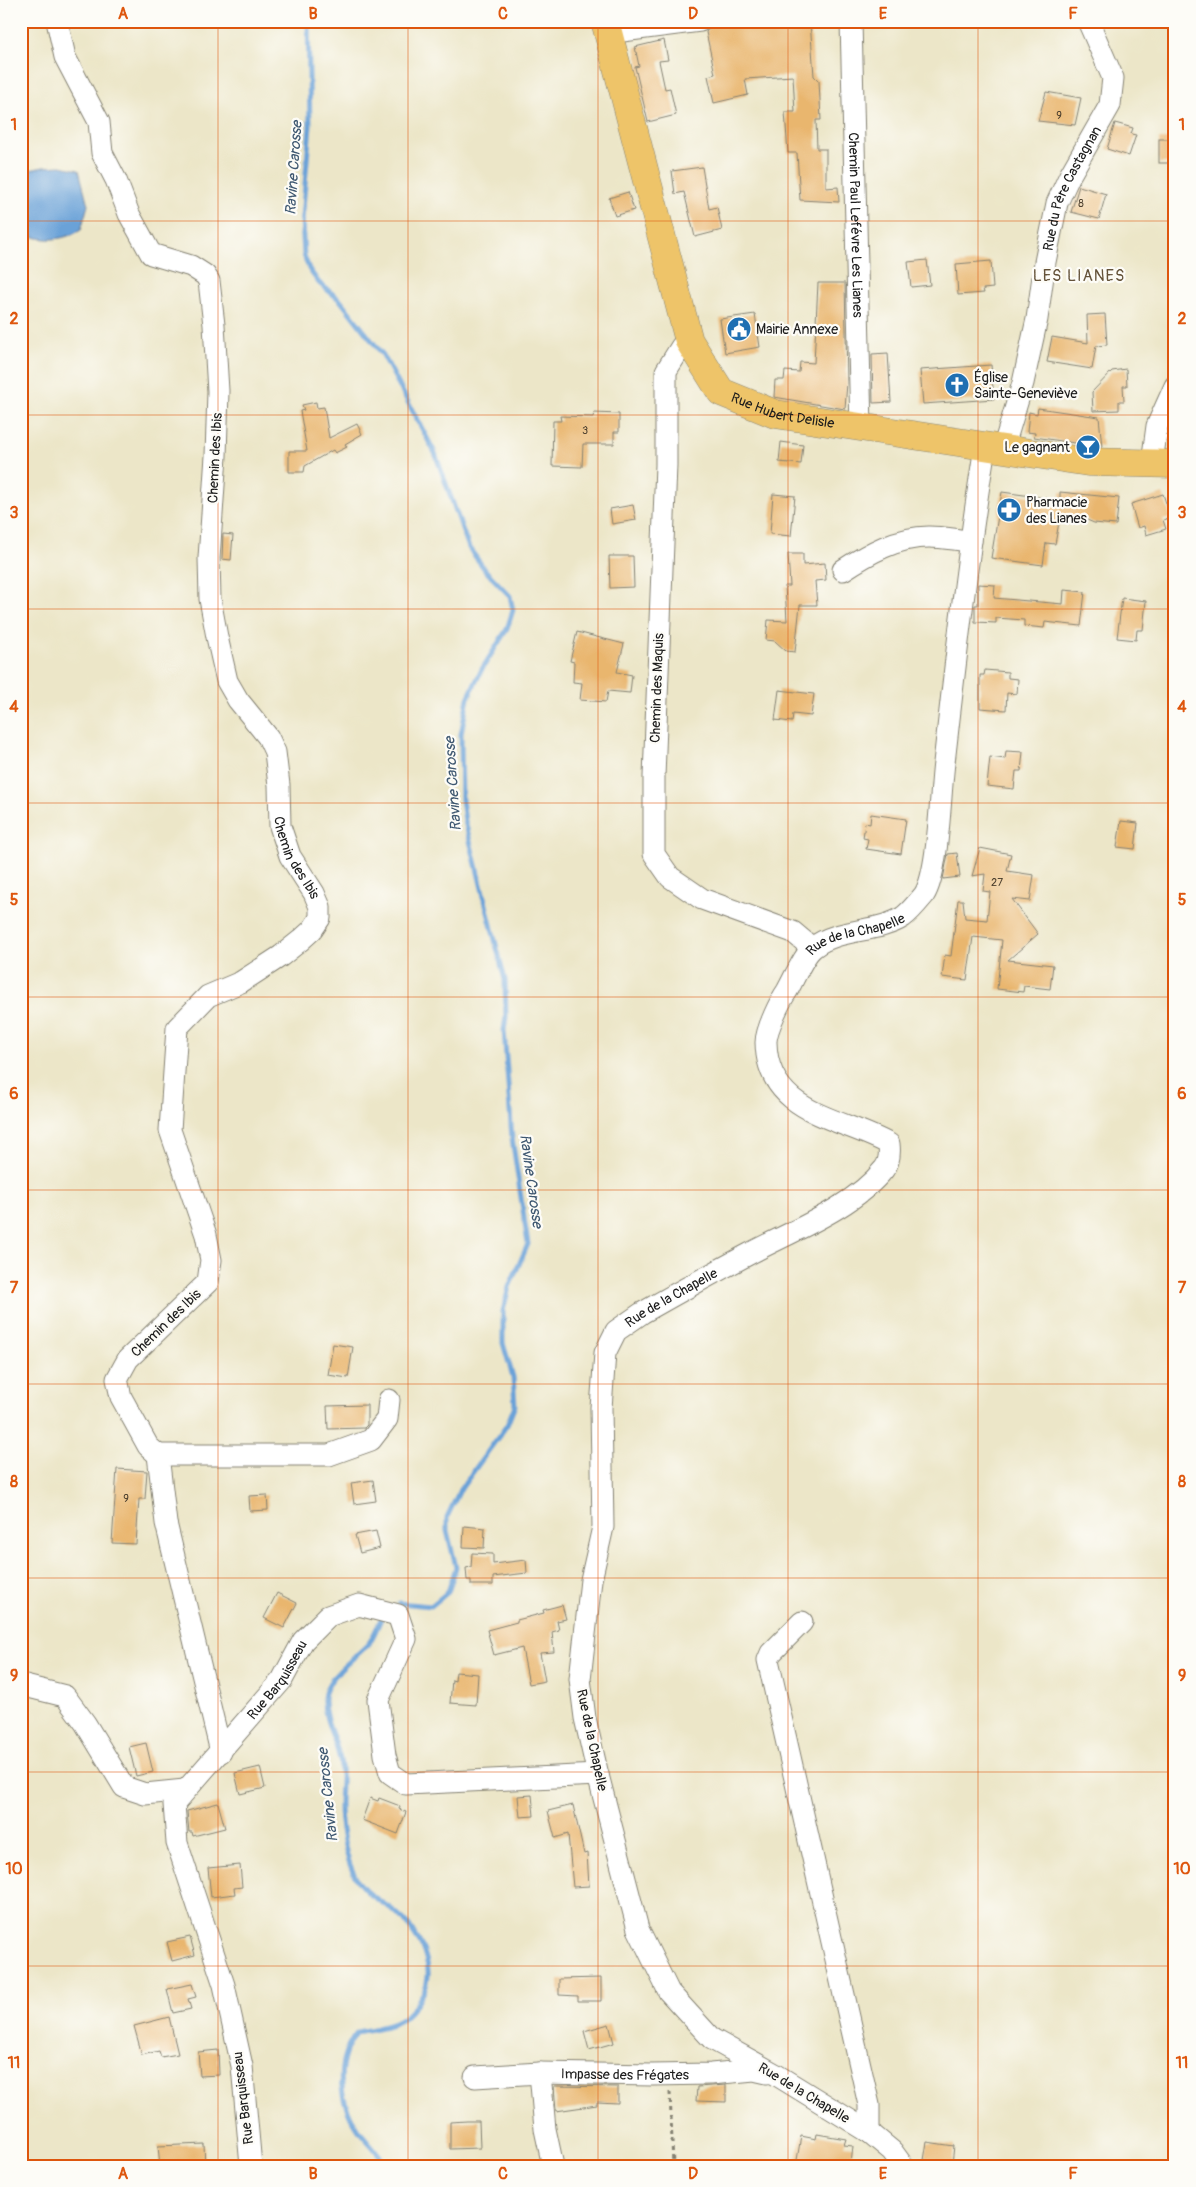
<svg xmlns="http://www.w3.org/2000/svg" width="1196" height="2187" viewBox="0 0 1196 2187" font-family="Pangolin,sans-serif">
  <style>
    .water { fill: #6aa2d8; stroke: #435f7a }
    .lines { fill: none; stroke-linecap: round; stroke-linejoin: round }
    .stream { stroke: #6aa2d8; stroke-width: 5 }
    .building { fill: #e9b66e }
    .minor-casing { stroke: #848172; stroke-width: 23 }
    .major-casing { stroke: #848172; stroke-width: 29 }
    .path { stroke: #848172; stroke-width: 3; stroke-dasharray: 4 4; stroke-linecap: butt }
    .minor { stroke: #fff; stroke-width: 21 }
    .major { stroke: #eec469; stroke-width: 28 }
    .grid { fill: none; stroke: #de560d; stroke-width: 1; stroke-opacity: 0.55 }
    .labels { text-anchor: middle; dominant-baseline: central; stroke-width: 4.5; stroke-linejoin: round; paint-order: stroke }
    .number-label { font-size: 11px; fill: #4f4230 }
    .street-label { font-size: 14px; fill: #1c1c1c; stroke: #fdfcf7 }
    .poi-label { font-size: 14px; fill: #1c1c1c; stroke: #fdfcf7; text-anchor: start }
    .water-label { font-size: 15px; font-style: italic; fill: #3f5871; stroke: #fdfcf7 }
    .quarter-label { font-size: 16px; letter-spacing: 1px; fill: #645239; stroke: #fdfcf7 }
    .neatline { fill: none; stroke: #de560d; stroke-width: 2 }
    .grid-label { font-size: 16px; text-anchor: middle; font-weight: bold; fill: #de560d }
  </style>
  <rect width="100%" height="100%" fill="#fdfcf7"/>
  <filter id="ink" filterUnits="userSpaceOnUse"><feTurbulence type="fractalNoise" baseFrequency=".02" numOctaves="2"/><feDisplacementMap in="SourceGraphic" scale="10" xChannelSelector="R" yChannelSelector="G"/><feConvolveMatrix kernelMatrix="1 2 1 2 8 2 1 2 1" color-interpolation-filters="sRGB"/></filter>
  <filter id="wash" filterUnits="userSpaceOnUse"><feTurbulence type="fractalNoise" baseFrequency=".0096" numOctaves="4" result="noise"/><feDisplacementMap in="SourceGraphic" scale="20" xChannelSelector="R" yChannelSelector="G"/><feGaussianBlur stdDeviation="1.12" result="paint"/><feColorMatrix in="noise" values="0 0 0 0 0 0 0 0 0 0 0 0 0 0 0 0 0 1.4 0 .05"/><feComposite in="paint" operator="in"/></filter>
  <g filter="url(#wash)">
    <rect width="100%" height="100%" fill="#ece6c8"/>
    <path class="water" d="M61,166L79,170L88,205L81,230C63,241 39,243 21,231V172L43,167Z"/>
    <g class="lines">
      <g class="stream">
        <path d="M308,21L310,126L302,219L304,255L309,269L319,283L340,300L383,355L435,453L469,548L486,571L510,596L513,610L507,629L482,669L468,698L461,734L462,800L465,821L505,980L506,1017L504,1030L512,1138L528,1244L509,1287L503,1311V1343L513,1377L515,1405L507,1425L460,1490L447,1517V1531L456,1567L448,1592L431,1606L399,1603"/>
        <path d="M381,1619C377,1627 374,1636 369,1643C356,1658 326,1676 324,1698C323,1719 336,1740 340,1760C343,1775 340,1790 340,1805C340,1824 345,1854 353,1872C365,1899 387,1901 404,1920C422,1941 437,1970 422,1995C403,2027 391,2025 357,2032C334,2061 338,2099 358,2129C367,2142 379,2151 386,2166"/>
      </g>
    </g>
    <g id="blocks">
      <g class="building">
        <path d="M723,21H731L732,26L758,21H810L814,76L819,81L821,120H816L817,149H826V188L838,187L839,202L800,200L797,153H788L785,112H795L793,76L745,79L748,95L714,103L708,76L715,74L706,32L712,23Z"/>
        <path d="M664,40L668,60L659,61L665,89L670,88L676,115L648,122L635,67L639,66L635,47Z"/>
        <path d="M1046,92L1081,98L1075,125L1038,121Z"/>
        <path d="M1115,123L1133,128L1131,134L1136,135L1129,156L1107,149Z"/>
        <rect x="1159" y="139" width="16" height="24"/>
        <path d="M702,167L709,209L717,207L722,230L695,237L684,192L675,194L672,171Z"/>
        <path d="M1079,186L1106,194L1099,219L1071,212Z"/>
        <path d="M628,192L634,210L615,216L609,198Z"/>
        <path d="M927,260L930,285L911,287L908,262Z"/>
        <path d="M991,261L993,288L983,289L984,293L958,295L956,264Z"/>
        <path d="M818,283H845L847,383L845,409L774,397L775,380H784L785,371L799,372L800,362L814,363Z"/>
        <path d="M755,314L760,347L725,353L720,319Z"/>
        <path d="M1105,314L1107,345L1096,346L1092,369L1047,362L1052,337L1088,343L1087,315Z"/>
        <path d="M888,353L891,402L873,403L872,354Z"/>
        <path d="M991,365L994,399L923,404L920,370Z"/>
        <path d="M1126,369L1127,386H1123L1124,401H1119V410L1093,411L1092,392L1112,371Z"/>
        <path d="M316,402L317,408L324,407L329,438L357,424L362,434L345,444L347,447L335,453L333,450L305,466L304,472H289V451H307L300,411L304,410L302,405Z"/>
        <path d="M1038,408L1099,417L1102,447L1034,437L1035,433L1027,432L1029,412L1037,414Z"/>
        <path d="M594,413L619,414V432H614V444H583L582,467L552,466L553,421H561L560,416L593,417Z"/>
        <path d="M781,442L803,445L801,464L779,462Z"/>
        <path d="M1002,492L1060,500V492L1119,498L1116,525L1094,523L1087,520V519L1060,517L1055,544L1046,543L1043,565L991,558Z"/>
        <path d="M773,494L795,496L791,536L770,534Z"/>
        <path d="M1163,494L1171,518L1163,520L1166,529L1146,535L1144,526L1138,528L1131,504Z"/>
        <path d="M633,505L636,520L612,524L610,509Z"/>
        <path d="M223,534L233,535L231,560L222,559Z"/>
        <path d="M788,554H803V565L825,563L826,580L815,581L817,605H800L795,652L786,651L775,641L766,640L768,620L787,621L785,586H790Z"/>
        <path d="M609,556H633L634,587L610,588Z"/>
        <path d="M978,584L995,585L994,598L1063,604L1064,590L1085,592L1081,626L1045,622L1044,628L1024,626V620L996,618V623L975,622V605H978Z"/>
        <path d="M1122,598L1146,601L1143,630H1137L1136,640L1117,638Z"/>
        <path d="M577,632L624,644L617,672L632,675L630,693L608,691L606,702L580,700L582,683L573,682L574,662L570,661Z"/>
        <path d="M985,670L1008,672V678L1018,679L1017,694L1007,693L1006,710L980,708V675H984Z"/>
        <path d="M779,690L814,694L811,716L793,714L792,722L775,720Z"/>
        <path d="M1006,751L1023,752L1021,771H1016L1014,789L987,786L990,757L1005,759Z"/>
        <path d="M871,814L906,819L901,854L866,849L868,839L863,838L865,823L870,824Z"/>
        <path d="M1121,821L1138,823L1135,849L1117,847Z"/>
        <path d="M980,848L1011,854L1007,871L1034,875L1030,901L1012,899L1038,934L1008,960L1053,965L1050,989L1024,986L1023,992L997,989L1002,940L973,937L967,980L942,977L945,955L951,956L958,900H963L965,918L987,920L990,892L983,891L985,874L972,876Z"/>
        <path d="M957,853L960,877L943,879L948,854Z"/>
        <path d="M333,1344L353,1347L348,1378L328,1375Z"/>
        <path d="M367,1405V1425L364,1428L328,1429L327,1406Z"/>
        <path d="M117,1469L147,1471L145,1499H139L136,1544L112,1543Z"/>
        <path d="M373,1480L376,1501L354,1504L351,1483Z"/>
        <path d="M267,1495L268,1510L250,1511L249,1496Z"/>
        <path d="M464,1526L485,1528L484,1548L463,1547Z"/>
        <path d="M376,1531L380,1548L360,1553L355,1535Z"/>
        <path d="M472,1553L493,1554V1564L526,1560L527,1573L493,1577V1585H471V1580H467L466,1568L471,1567Z"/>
        <path d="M277,1593L297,1603L284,1628L264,1618Z"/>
        <path d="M562,1605L566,1619L557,1621L559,1630L552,1632L554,1652L540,1653L545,1681L529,1684L522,1648L494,1655L487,1630L517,1622V1620L544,1613L543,1610Z"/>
        <path d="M456,1672L478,1674L476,1705L450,1703L452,1680L455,1681Z"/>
        <path d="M146,1743L153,1772L136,1776L129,1747Z"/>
        <path d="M260,1767L265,1788L240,1794L235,1773Z"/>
        <path d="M532,1795L534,1816L520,1817L518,1796Z"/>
        <path d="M370,1798L378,1801L379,1798L400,1806L399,1809L406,1812L398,1834L362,1820Z"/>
        <path d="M218,1803L225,1828L193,1836L192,1832H189L187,1811Z"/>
        <path d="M573,1805L584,1854L587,1853L589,1886L573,1887L568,1834L555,1838L548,1811Z"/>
        <path d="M240,1865L242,1887L234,1888L235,1894L211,1897L208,1868Z"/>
        <path d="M190,1937L195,1955L172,1961L167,1942Z"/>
        <path d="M601,1978V2001H578V1996L559,1995V1979Z"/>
        <path d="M192,1984L196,1997L188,1999L191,2009L173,2013L167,1989Z"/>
        <path d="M169,2017L178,2054L161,2057L159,2051L142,2055L134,2026Z"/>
        <path d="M609,2024L614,2043L589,2050L584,2031Z"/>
        <path d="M218,2050L219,2075L200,2076L198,2052Z"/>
        <path d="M726,2085V2102L696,2101L697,2087Z"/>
        <path d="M554,2086L618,2087V2103L597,2102V2105L556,2111Z"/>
        <path d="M467,2121H479L480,2148L450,2149V2122Z"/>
        <path d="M817,2134L846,2139L844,2145L853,2146L851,2164L822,2161L821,2165L796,2166L801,2136L816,2139Z"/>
        <path d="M927,2142L954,2146L952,2164L924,2160Z"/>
        <path d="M204,2144L205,2166H160L158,2146Z"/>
      </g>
    </g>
  </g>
  <g filter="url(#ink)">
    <use href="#blocks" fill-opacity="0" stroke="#848172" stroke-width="1"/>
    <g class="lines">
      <defs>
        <g id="minor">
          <path id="s1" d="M57,21L65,57L99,122L102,153L116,180L129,214L151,254L191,266L205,275L209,281L214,325L218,391L216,456L209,558L210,599L217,637L227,681L238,700L268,737L275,752L279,785L280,826L290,856L314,893L320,907V918L312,930L301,940L281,956L241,982L208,996L177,1028L170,1130L206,1235L211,1260L208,1282L128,1359L117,1379L121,1397L148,1446L158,1455L166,1523L221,1752"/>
          <path id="s2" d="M851,21L861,428"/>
          <path d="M607,33L700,21"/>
          <path d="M689,341L681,347L666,371V465L654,777V854L670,877L702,899L793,932L812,948"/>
          <path id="s3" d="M1003,449L1023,383L1037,319L1045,262L1057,203L1070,175L1110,105L1113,78L1088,21"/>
          <path d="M1152,463L1157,426L1175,386"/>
          <path d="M843,570C869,553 897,537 929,537C943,537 957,540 971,541"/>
          <path d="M158,1455H329L371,1440L387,1419L389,1400"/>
          <path d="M802,1622L771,1653L768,1660L869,2105V2132"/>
          <path d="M21,1685L65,1696L85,1723L124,1787L145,1794L185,1790"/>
          <path d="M540,2073L545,2129L553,2166"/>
          <path id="s4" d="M475,2077L540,2073L652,2075L711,2074L754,2070L767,2073"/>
          <path id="s5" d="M251,2166L242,2066L224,1985L177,1843L174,1804L282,1680L303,1641L328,1616L359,1605L398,1615L406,1639L378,1700L385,1755L390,1773L406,1784L598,1775"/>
          <path id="s6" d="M903,2166L892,2151L869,2132L775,2074L712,2039L669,1992L638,1929L598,1775L585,1718L580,1679L591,1580L603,1527L601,1408L605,1353L616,1331L642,1313C677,1293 713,1273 749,1254C792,1231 853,1208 884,1169C890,1162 890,1153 889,1144C841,1117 767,1114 766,1042C766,1030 780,1001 787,991C794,979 804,954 814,947C838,928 878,933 903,917C910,912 919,901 924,895C939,872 940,793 944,763C956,657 968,551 985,447"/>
        </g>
        <g id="major">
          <path id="s7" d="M605,21L689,341L721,392L775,414L1088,462L1175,464"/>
        </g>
      </defs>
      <use href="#minor" class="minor-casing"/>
      <use href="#major" class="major-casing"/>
      <path class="path" d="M670,2092L673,2166"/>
      <use href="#minor" class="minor"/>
      <use href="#major" class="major"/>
    </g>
  </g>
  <path class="grid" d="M218,21V2166M408,21V2166M598,21V2166M788,21V2166M978,21V2166M21,221H1175M21,415H1175M21,609H1175M21,803H1175M21,997H1175M21,1190H1175M21,1384H1175M21,1578H1175M21,1772H1175M21,1966H1175"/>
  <defs>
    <symbol id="civic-disc" viewBox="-11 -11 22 22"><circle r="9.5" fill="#1f6fb2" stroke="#fdfcf7"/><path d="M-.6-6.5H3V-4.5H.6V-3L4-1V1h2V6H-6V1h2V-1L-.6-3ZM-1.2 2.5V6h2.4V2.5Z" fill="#fff"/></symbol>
    <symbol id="church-disc" viewBox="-11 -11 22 22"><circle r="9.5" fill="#1f6fb2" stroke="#fdfcf7"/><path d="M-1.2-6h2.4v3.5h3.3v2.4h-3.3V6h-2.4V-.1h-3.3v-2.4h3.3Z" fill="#fff"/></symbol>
    <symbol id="bar-disc" viewBox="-11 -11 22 22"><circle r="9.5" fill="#1f6fb2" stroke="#fdfcf7"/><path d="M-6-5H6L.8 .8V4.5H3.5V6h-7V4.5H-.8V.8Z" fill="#fff"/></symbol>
    <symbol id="pharmacy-disc" viewBox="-11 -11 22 22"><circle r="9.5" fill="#1f6fb2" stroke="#fdfcf7"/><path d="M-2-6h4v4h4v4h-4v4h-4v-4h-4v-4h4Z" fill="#fff"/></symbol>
  </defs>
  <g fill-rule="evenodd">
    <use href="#civic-disc" x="725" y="315" width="28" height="28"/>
    <use href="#church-disc" x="943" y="371" width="28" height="28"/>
    <use href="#bar-disc" x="1074" y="433" width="28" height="28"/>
    <use href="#pharmacy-disc" x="995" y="496" width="28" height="28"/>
  </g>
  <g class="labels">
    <g class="number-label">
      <text x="1059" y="115">9</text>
      <text x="1081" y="203">8</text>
      <text x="585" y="430">3</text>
      <text x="997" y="882">27</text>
      <text x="126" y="1498">9</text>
    </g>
    <g class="street-label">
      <text stroke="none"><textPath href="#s3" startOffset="271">Rue du Père Castagnan</textPath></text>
      <text stroke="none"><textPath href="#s2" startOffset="204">Chemin Paul Lefévre Les Lianes</textPath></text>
      <text stroke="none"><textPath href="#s7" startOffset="456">Rue Hubert Delisle</textPath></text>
      <text transform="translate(215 458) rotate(-87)">Chemin des Ibis</text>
      <text transform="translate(657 688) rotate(-88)">Chemin des Maquis</text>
      <text stroke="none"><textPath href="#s1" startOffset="918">Chemin des Ibis</textPath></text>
      <text stroke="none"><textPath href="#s6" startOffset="1638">Rue de la Chapelle</textPath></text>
      <text stroke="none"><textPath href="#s6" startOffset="1039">Rue de la Chapelle</textPath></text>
      <text transform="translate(166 1323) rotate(-44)">Chemin des Ibis</text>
      <text stroke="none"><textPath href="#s5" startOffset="534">Rue Barquisseau</textPath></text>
      <text transform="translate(592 1740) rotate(78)">Rue de la Chapelle</text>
      <text stroke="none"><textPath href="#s4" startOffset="150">Impasse des Frégates</textPath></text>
      <text transform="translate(804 2093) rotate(31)">Rue de la Chapelle</text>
      <text transform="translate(243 2098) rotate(-97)">Rue Barquisseau</text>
    </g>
    <g class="poi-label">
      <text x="756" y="329">Mairie Annexe</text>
      <text x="974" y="377">Église<tspan x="974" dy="16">Sainte-Geneviève</tspan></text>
      <text x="1070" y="447" text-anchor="end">Le gagnant</text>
      <text x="1026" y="502">Pharmacie<tspan x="1026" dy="16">des Lianes</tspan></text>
    </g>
    <g class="water-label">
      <text transform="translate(294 168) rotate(-86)">Ravine Carosse</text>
      <text transform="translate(453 784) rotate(-94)">Ravine Carosse</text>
      <text transform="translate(531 1181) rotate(82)">Ravine Carosse</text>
      <text transform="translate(328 1795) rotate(-96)">Ravine Carosse</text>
    </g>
    <g class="quarter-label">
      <text x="1079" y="276">LES LIANES</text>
    </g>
  </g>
  <rect width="1196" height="2187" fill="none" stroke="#fdfcf7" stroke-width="55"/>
  <rect x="28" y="28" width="1140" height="2132" class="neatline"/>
  <g class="grid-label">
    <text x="123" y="19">A</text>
    <text x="313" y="19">B</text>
    <text x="503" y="19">C</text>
    <text x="693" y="19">D</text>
    <text x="883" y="19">E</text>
    <text x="1073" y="19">F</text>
    <text x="14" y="130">1</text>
    <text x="1182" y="130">1</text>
    <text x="14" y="324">2</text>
    <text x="1182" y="324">2</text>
    <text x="14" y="518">3</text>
    <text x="1182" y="518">3</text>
    <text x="14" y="712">4</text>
    <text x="1182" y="712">4</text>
    <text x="14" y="905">5</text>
    <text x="1182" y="905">5</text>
    <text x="14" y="1099">6</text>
    <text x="1182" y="1099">6</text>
    <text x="14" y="1293">7</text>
    <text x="1182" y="1293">7</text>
    <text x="14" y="1487">8</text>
    <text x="1182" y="1487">8</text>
    <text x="14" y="1681">9</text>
    <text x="1182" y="1681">9</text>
    <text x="14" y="1874">10</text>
    <text x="1182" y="1874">10</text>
    <text x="14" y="2068">11</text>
    <text x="1182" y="2068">11</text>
    <text x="123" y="2179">A</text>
    <text x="313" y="2179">B</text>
    <text x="503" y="2179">C</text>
    <text x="693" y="2179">D</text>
    <text x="883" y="2179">E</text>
    <text x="1073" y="2179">F</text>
  </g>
</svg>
